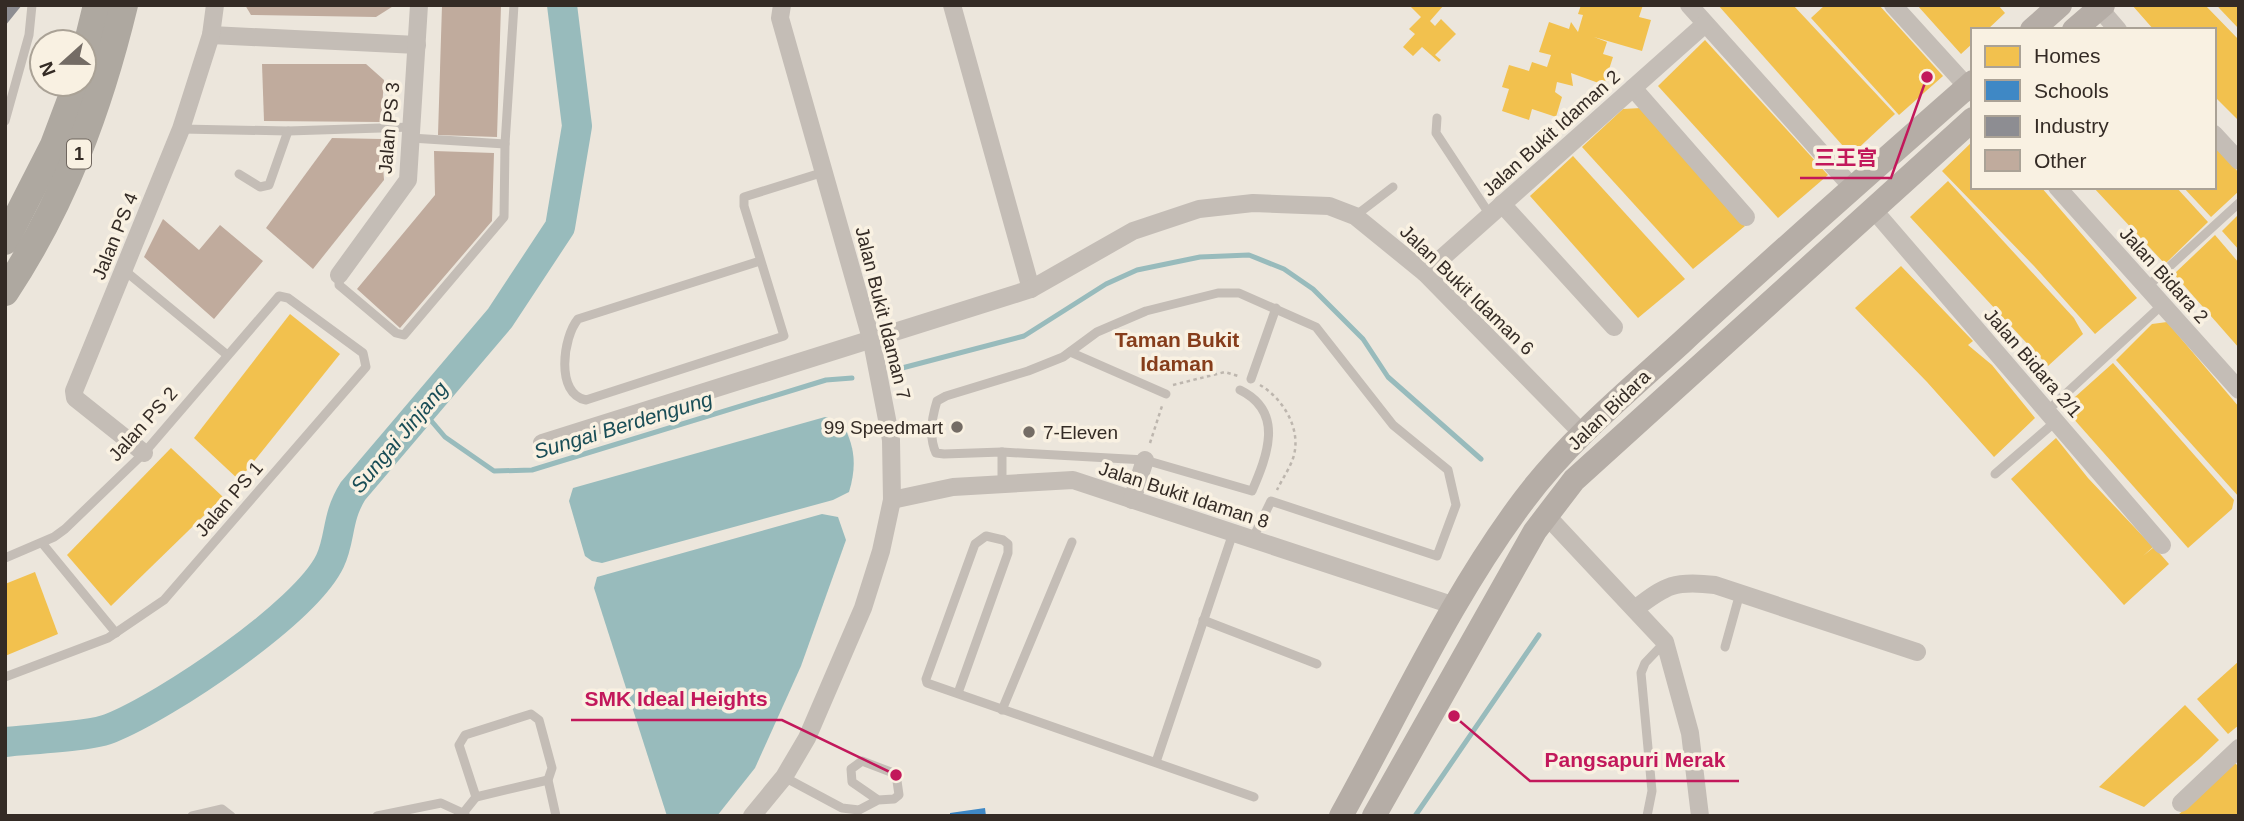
<svg xmlns="http://www.w3.org/2000/svg" width="2244" height="821" viewBox="0 0 2244 821" font-family="Arial,'Noto Sans SC',sans-serif">
  <style>
    .water { fill: #98bbbc }
    .homes { fill: #f2c14e }
    .schools { fill: #3f88c5 }
    .industry { fill: #8d8d92 }
    .lines { fill: none; stroke-linecap: round; stroke-linejoin: round }
    .stream { stroke: #98bbbc; stroke-width: 5 }
    .river { stroke: #98bbbc; stroke-width: 30 }
    .building { fill: #c0ab9d }
    .path { stroke: #bdb6ae; stroke-width: 2.5; stroke-dasharray: 3.5 3.5; stroke-linecap: butt }
    .service { stroke: #c4bdb6; stroke-width: 9 }
    .minor { stroke: #c4bdb6; stroke-width: 18 }
    .secondary { stroke: #b5ada6; stroke-width: 24 }
    .trunk { stroke: #aea8a0; stroke-width: 28 }
    .poi-dot { fill: #746c65; stroke: #f9f1e2; stroke-width: 2.5 }
    .labels { text-anchor: middle; dominant-baseline: central; stroke-width: 7; stroke-linejoin: round; paint-order: stroke }
    .shield { fill: #f9f1e2; stroke: #6f665e; stroke-width: 2 }
    .shield-label { font-size: 18px; font-weight: bold; fill: #342b25 }
    .street-label { font-size: 19px; fill: #342b25; stroke: #f9f1e2 }
    .poi-label { font-size: 19px; fill: #342b25; stroke: #f9f1e2; text-anchor: end }
    .neighbourhood-label { font-size: 21px; font-weight: bold; fill: #863d1b; stroke: #f9f1e2 }
    .water-label { font-size: 21px; font-style: italic; fill: #194d56; stroke: #f9f1e2 }
    .leader { fill: none; stroke: #c2185b; stroke-width: 2.5 }
    .callout-dot { fill: #c2185b; stroke: #f9f1e2; stroke-width: 2.5 }
    .callout-label { font-size: 21px; text-anchor: middle; font-weight: bold; fill: #c2185b; stroke: #f9f1e2; stroke-width: 7; stroke-linejoin: round; paint-order: stroke }
  </style>
  <rect width="100%" height="100%" fill="#ece6dc"/>
  <g class="water">
    <path d="M825,417L842,422C855,447 857,465 849,492L833,500L602,563L592,561L585,556L569,501L573,488Z"/>
    <path d="M822,514L838,517L846,540L801,666L755,768L717,816H667L594,588L597,577Z"/>
  </g>
  <g class="homes">
    <path d="M1409,5H1444L1430,21L1435,26L1441,19L1456,34L1435,55L1441,60L1439,62L1422,47L1413,56L1403,47L1415,34L1409,29L1421,17Z"/>
    <path d="M1581,5H1643L1639,17L1651,20L1642,51L1594,37L1607,42L1603,54L1613,57L1604,85L1571,73L1573,86L1557,82L1555,92L1562,97L1556,117L1532,109L1529,120L1502,111L1509,89L1502,87L1509,65L1529,71L1532,62L1547,67L1551,55L1539,52L1549,22L1569,29L1571,22L1578,32L1583,15L1578,14Z"/>
    <path d="M1718,5H1793L1895,114L1851,155Z"/>
    <path d="M1825,5H1879L1943,76L1899,115L1811,18Z"/>
    <path d="M1917,5H1998L2005,13L1987,30H1973V43L1961,54Z"/>
    <path d="M2132,5H2205L2239,40V121L2214,96V30H2154Z"/>
    <path d="M2217,5H2239V29L2219,8Z"/>
    <path d="M1705,40L1828,175L1778,218L1658,86Z"/>
    <path d="M1641,108L1745,226L1693,269L1582,147L1623,109Z"/>
    <path d="M1973,141V187H2041L2137,298L2095,334L2034,266L1942,171Z"/>
    <path d="M2214,144L2239,173V191L2211,217L2183,187H2214Z"/>
    <path d="M1573,156L1685,279L1638,318L1530,196Z"/>
    <path d="M1948,181L2074,318L2083,334L2048,366L1910,217Z"/>
    <path d="M2093,187H2176L2208,222L2165,264Z"/>
    <path d="M2239,214V250L2222,231Z"/>
    <path d="M2215,235L2239,263V348L2174,274Z"/>
    <path d="M1901,266L1973,341L1968,345L1992,365L2035,418L1994,457L1927,382L1855,308Z"/>
    <path d="M290,314L340,354L239,480L194,438Z"/>
    <path d="M2167,322L2239,407V497L2116,360L2152,324Z"/>
    <path d="M2113,363L2234,500L2232,509L2188,548L2072,417L2075,397Z"/>
    <path d="M2056,438L2088,478L2153,547L2143,556L2154,547L2169,564L2124,605L2011,479Z"/>
    <path d="M171,448L223,497L111,606L67,555Z"/>
    <path d="M35,572L58,634L5,656V584Z"/>
    <path d="M2239,661V725L2228,734L2197,699Z"/>
    <path d="M2185,705L2219,740L2199,759L2144,807L2099,787Z"/>
    <path d="M2235,763L2239,767V816H2177Z"/>
  </g>
  <path class="schools" d="M985,808L986,816H950V813Z"/>
  <path class="industry" d="M5,5H22L5,26Z"/>
  <g class="lines">
    <g class="stream">
      <path d="M902,368L1024,336L1106,284L1137,270L1200,257L1249,255L1284,269L1313,289L1363,339L1388,377L1481,459"/>
      <path d="M422,410L445,437L494,471L532,470L826,380L852,378"/>
      <path d="M1415,816L1539,635"/>
    </g>
    <path class="river" d="M5,742C30,739 91,737 111,728C166,706 305,613 330,561C341,538 336,518 353,491L500,318L560,227L577,126L562,5"/>
  </g>
  <g class="building">
    <path d="M245,5H395L376,17L251,15Z"/>
    <path d="M442,5H501L497,137L438,135Z"/>
    <path d="M262,64H366L384,80L381,122L264,121Z"/>
    <path d="M332,138L381,139L384,180L313,269L266,228Z"/>
    <path d="M434,151L494,153L492,221L400,328L357,289L435,195Z"/>
    <path d="M163,219L199,250L220,225L263,261L214,319L144,257Z"/>
  </g>
  <g class="lines">
    <g class="path">
      <path d="M1173,385L1225,372L1238,376"/>
      <path d="M1260,385C1282,398 1301,427 1294,455C1291,467 1282,479 1277,490"/>
      <path d="M1150,443L1162,406"/>
    </g>
    <g class="service">
      <path d="M1437,118L1436,133L1490,215"/>
      <path d="M5,121L29,35L32,5"/>
      <path d="M181,129L288,131L412,127"/>
      <path d="M505,144L514,5"/>
      <path d="M239,174L260,187L269,185L288,131"/>
      <path d="M1355,216L1393,187"/>
      <path d="M760,261L578,319C563,337 555,394 586,400L784,336L744,206V197L824,172"/>
      <path d="M124,270L226,354"/>
      <path d="M339,275V285L396,333L404,335L504,217L505,144L411,138"/>
      <path d="M2147,287L2239,203"/>
      <path d="M1070,352L1166,394"/>
      <path d="M1251,379L1276,308"/>
      <path d="M1240,390C1285,412 1267,456 1252,491L1145,460L1002,452L944,454L936,453C929,438 932,417 937,401L946,396L1028,371L1063,357L1097,332L1146,311L1218,293H1239L1316,327L1393,425L1448,470L1456,505L1437,556L1271,501L1252,540"/>
      <path d="M2047,411L2162,305"/>
      <path d="M1002,452V484"/>
      <path d="M1995,474L2055,422"/>
      <path d="M42,543L116,633"/>
      <path d="M5,558L54,537L65,529L144,453L279,296L288,298L363,353L366,367L164,600L108,638L5,677"/>
      <path d="M1203,620L1317,664"/>
      <path d="M1725,647L1740,593"/>
      <path d="M958,693L1008,553V544L1003,540L986,536L975,544L926,679L927,683L1254,797"/>
      <path d="M1002,710L1072,542"/>
      <path d="M1156,762L1233,533"/>
      <path d="M784,777L842,808L859,810L878,800L894,799L899,795L896,774L862,761L851,769L852,782L878,800"/>
      <path d="M476,797L548,780"/>
      <path d="M464,812L476,797L459,745L465,735L531,714L539,720L552,768L548,780L556,816"/>
      <path d="M192,816L222,809L231,816"/>
      <path d="M377,816L441,803L465,814"/>
      <path d="M1647,816L1652,791L1641,673L1645,663L1665,642"/>
    </g>
    <g class="minor">
      <path d="M952,5L1031,289"/>
      <path d="M1689,5L1852,187"/>
      <path d="M1893,5L1973,93"/>
      <path d="M2099,8L2118,30"/>
      <path d="M211,35L417,45"/>
      <path d="M1633,88L1746,217"/>
      <path d="M2214,134L2239,161"/>
      <path d="M2057,187L2239,390"/>
      <path d="M1502,204L1614,327"/>
      <path d="M1872,208L2162,545"/>
      <path d="M1425,273L1705,24"/>
      <path d="M339,275L408,180L419,5"/>
      <path d="M542,443L1031,289L1133,231L1199,209L1253,203L1329,206L1355,216L1425,273L1582,433"/>
      <path d="M144,453L75,398L74,391L181,129L211,35L215,5"/>
      <path d="M892,500L953,487L1073,480L1455,606"/>
      <path d="M1132,500L1145,460"/>
      <path d="M1546,515L1665,642L1690,733L1700,816"/>
      <path d="M1635,609C1666,585 1675,580 1715,585L1917,652"/>
      <path d="M2181,803L2239,748"/>
      <path d="M752,816L784,777L807,738L863,608L881,551L892,500L891,440L872,342L780,18L782,5"/>
    </g>
    <g class="secondary">
      <path d="M2032,30L2060,5"/>
      <path d="M2074,30L2103,5"/>
      <path d="M1341,816C1400,710 1451,597 1524,500C1568,441 1626,393 1681,343C1777,254 1875,168 1973,82"/>
      <path d="M1374,816L1535,531L1574,480L1973,119"/>
    </g>
    <g class="trunk">
      <path d="M84,58L97,5"/>
      <path d="M5,241L54,145L77,84"/>
      <path d="M5,292C64,203 99,108 124,5"/>
    </g>
  </g>
  <g class="poi-dot">
    <circle cx="957" cy="427" r="7"/>
    <circle cx="1029" cy="432" r="7"/>
  </g>
  <g class="labels">
    <rect class="shield" x="67" y="139.5" width="24" height="29" rx="5"/>
    <g class="shield-label">
      <text x="79" y="154">1</text>
    </g>
    <g class="street-label">
      <text transform="translate(389 128) rotate(-85)">Jalan PS 3</text>
      <text transform="translate(1551 133) rotate(-42)">Jalan Bukit Idaman 2</text>
      <text transform="translate(115 236) rotate(-68)">Jalan PS 4</text>
      <text transform="translate(2164 275) rotate(48)">Jalan Bidara 2</text>
      <text transform="translate(1467 290) rotate(44)">Jalan Bukit Idaman 6</text>
      <text transform="translate(883 313) rotate(76)">Jalan Bukit Idaman 7</text>
      <text transform="translate(2033 363) rotate(49)">Jalan Bidara 2/1</text>
      <text transform="translate(1609 410) rotate(-44)">Jalan Bidara</text>
      <text transform="translate(143 424) rotate(-48)">Jalan PS 2</text>
      <text transform="translate(1184 495) rotate(18)">Jalan Bukit Idaman 8</text>
      <text transform="translate(229 499) rotate(-49)">Jalan PS 1</text>
    </g>
    <g class="poi-label">
      <text x="943" y="427">99 Speedmart</text>
      <text x="1043" y="432" text-anchor="start">7-Eleven</text>
    </g>
    <g class="neighbourhood-label">
      <text x="1177" y="339">Taman Bukit<tspan x="1177" dy="24">Idaman</tspan></text>
    </g>
    <g class="water-label">
      <text transform="translate(623 425) rotate(-17)">Sungai Berdengung</text>
      <text transform="translate(399 437) rotate(-50)">Sungai Jinjang</text>
    </g>
  </g>
  <path class="leader" d="M1927 77L1891 178H1800M896 775L782 720H571M1454 716L1530 781H1739"/>
  <g class="callout-dot">
    <circle cx="1927" cy="77" r="7"/>
    <circle cx="896" cy="775" r="7"/>
    <circle cx="1454" cy="716" r="7"/>
  </g>
  <g class="callout-label">
    <text x="1846" y="165">三王宫</text>
    <text x="676" y="706">SMK Ideal Heights</text>
    <text x="1635" y="767">Pangsapuri Merak</text>
  </g>
  <rect width="2244" height="821" fill="none" stroke="#342b25" stroke-width="14"/>
  <rect x="1971" y="28" width="245" height="161" fill="#f9f1e2" stroke="#aaa296" stroke-width="2"/>
  <rect x="1985" y="46" width="35" height="21" fill="#f2c14e" stroke="#aaa296" stroke-width="2"/>
  <text x="2034" y="63" font-size="21" fill="#342b25">Homes</text>
  <rect x="1985" y="80" width="35" height="21" fill="#3f88c5" stroke="#aaa296" stroke-width="2"/>
  <text x="2034" y="98" font-size="21" fill="#342b25">Schools</text>
  <rect x="1985" y="116" width="35" height="21" fill="#8d8d92" stroke="#aaa296" stroke-width="2"/>
  <text x="2034" y="133" font-size="21" fill="#342b25">Industry</text>
  <rect x="1985" y="150" width="35" height="21" fill="#c0ab9d" stroke="#aaa296" stroke-width="2"/>
  <text x="2034" y="168" font-size="21" fill="#342b25">Other</text>
  <g transform="translate(63 63) rotate(249)"><circle r="33" fill="#f9f1e2" stroke="#aaa296" stroke-width="2"/>
  <path d="M0-5L12 26L0 18L-12 26Z" fill="#746c65"/>
  <text y="-10" font-size="19" font-weight="bold" text-anchor="middle" fill="#342b25">N</text>
  </g>
</svg>
